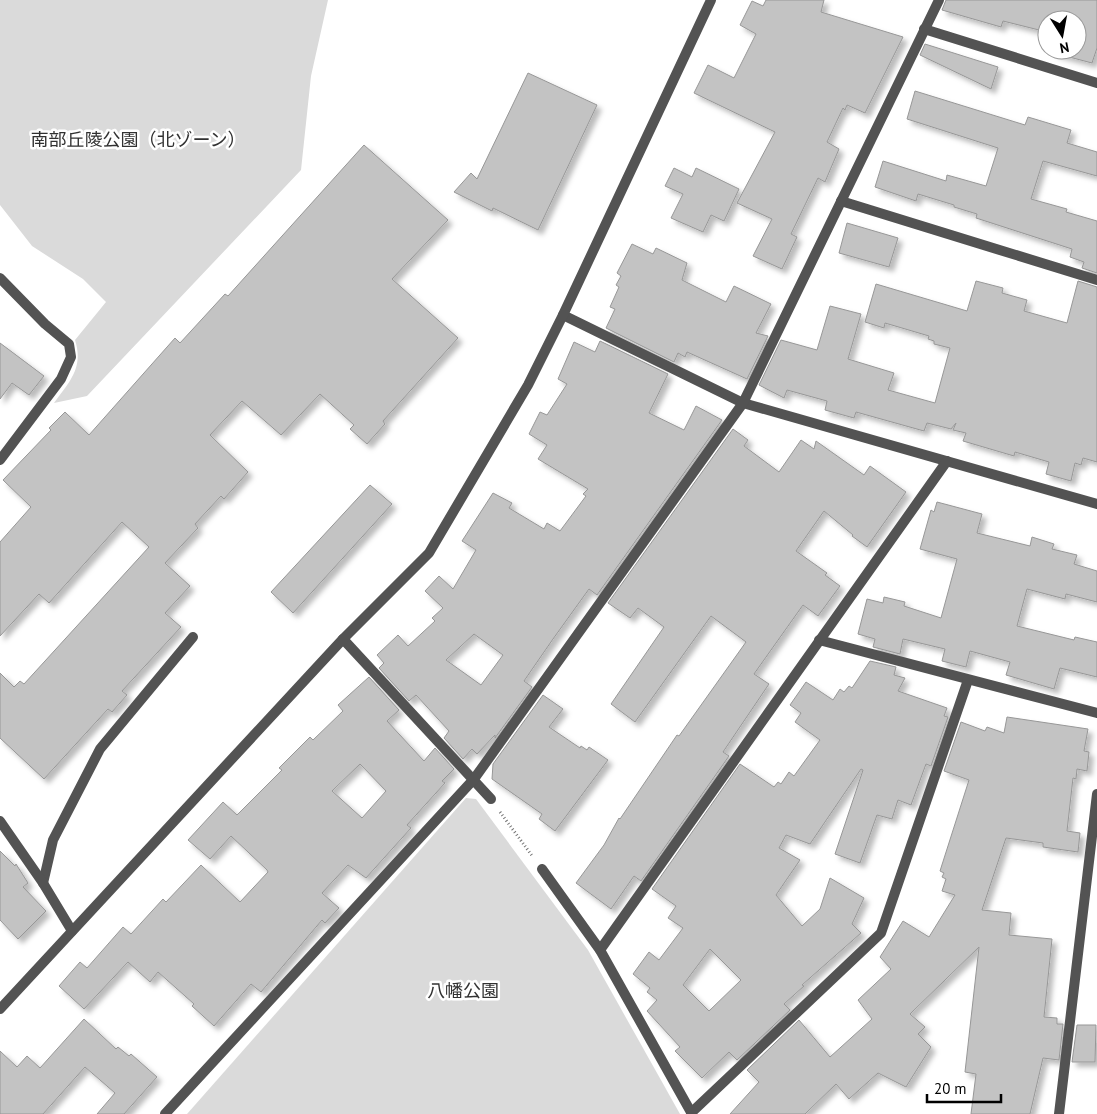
<svg xmlns="http://www.w3.org/2000/svg" width="1097" height="1114" viewBox="0 0 1097 1114" font-family="'PT Sans','Noto Sans JP',sans-serif">
  <style>
    .green { fill: #dadada }
    .building { fill: #c3c3c3; stroke: #979797; fill-rule: evenodd; filter: url(#shadow) }
    .lines { fill: none; stroke-linecap: round; stroke-linejoin: round }
    .path { stroke: #757575; stroke-width: 3; stroke-dasharray: 1 2.5; stroke-linecap: butt }
    .service { stroke: #535353; stroke-width: 10 }
    .minor { stroke: #535353; stroke-width: 10 }
    .tertiary { stroke: #535353; stroke-width: 10 }
    .labels { text-anchor: middle; dominant-baseline: central; stroke-width: 5; stroke-linejoin: round; paint-order: stroke }
    .park-label { font-size: 18px; fill: #313131; stroke: #fff }
  </style>
  <defs>
    <filter id="shadow"><feDropShadow dx="4.5" dy="4.5" stdDeviation="2.5" flood-color="#0004"/></filter>
  </defs>
  <rect width="100%" height="100%" fill="#fff"/>
  <g class="green">
    <path d="M0,0H328L311,76L301,170L87,396L54,403C69,382 84,368 75,340L106,302L83,279L32,246L0,205Z"/>
    <path d="M466,798L476,799L588,950L680,1114H187Z"/>
  </g>
  <g class="building">
    <path d="M766,0H824L821,12L903,37L865,113L847,105L845,110L843,108L827,142L839,149L825,182L818,178L791,234L797,237L782,269L753,256L772,219L737,203L775,132L694,93L708,65L734,78L756,34L740,25L752,1L763,6Z"/>
    <path d="M946,0H1097V48L1092,63L1054,53L1055,50H1077V20H1047V32L1003,21L1001,27L942,10Z"/>
    <path d="M925,44L998,67L991,89L920,55Z"/>
    <path d="M528,73L597,105L538,230L493,208L492,211L454,192L471,173L477,179Z"/>
    <path d="M915,91L1025,125L1028,117L1071,130L1067,143L1097,152V176L1043,161L1031,199L1067,209L1066,212L1097,221V273L1082,268L1084,262L1070,257L1072,249L976,218L977,214L954,207V205L918,194L916,201L875,187L883,161L946,181L947,175L986,186L998,148L907,119Z"/>
    <path d="M364,145L448,220L392,279L458,338L383,421L385,424L367,444L350,429L354,425L320,394L281,435L242,401L210,435L248,472L224,499L221,496L195,524L198,528L165,563L190,586L165,613L181,627L122,691L127,695L112,712L108,709L44,779L0,738V673L14,687L20,681L24,684L149,547L122,522L49,603L39,594L0,636V542L31,507L3,480L51,430L49,428L65,412L89,435L175,338L180,343L225,294L228,296Z"/>
    <path d="M674,168L692,177L696,168L739,189L724,221L711,215L703,232L671,218L683,194L665,186Z"/>
    <path d="M847,223L898,238L889,267L839,253Z"/>
    <path d="M632,244L653,254L656,248L687,263L682,280L726,302L734,286L771,304L756,333L768,336L747,379L687,352L685,357L678,353L674,362L606,328L615,309L610,307L619,287L616,285L621,276L617,273Z"/>
    <path d="M976,281L1003,288L1002,293L1027,300L1024,311L1067,323L1078,281L1097,287V462L1083,458L1081,465L1075,463L1071,481L1046,474L1049,462L1015,452L1014,456L963,441L966,433L953,430L956,423L951,429L927,423L924,431L856,412L854,418L825,410L827,401L787,390L784,398L759,385L781,340L817,350L830,306L861,314L848,359L894,373L888,390L935,403L950,348L934,344V341L928,339L929,336L885,323L884,328L865,322L876,284L967,311Z"/>
    <path d="M600,341L668,374L649,413L684,430L696,406L722,420L597,595L589,589L553,639L524,681L532,687L495,738V735L477,754L472,749L463,759L444,738L449,731L416,695L409,701L379,668L384,663L377,655L398,635L408,646L435,621L432,618L443,608L425,591L439,576L453,589L476,550L462,541L493,493L512,503L509,508L544,529L547,523L560,531L586,496L583,494L588,489L538,459L547,445L529,434L540,412L547,415L567,384L558,379L574,342L595,352ZM474,634L503,655L481,685L446,660Z"/>
    <path d="M0,343L44,376L29,395L12,383L0,399Z"/>
    <path d="M733,429L748,440L744,446L779,472L801,440L814,449L816,441L864,475L870,466L906,492L867,547L852,536L853,535L824,511L796,551L827,573L825,575L840,586L818,616L803,605L754,674L769,684L723,752L729,756L641,881L634,876L611,909L576,883L604,845L619,818L620,819L677,735L679,736L746,642L711,616L635,722L611,704L664,627L638,608L630,618L608,603Z"/>
    <path d="M370,485L392,504L293,613L271,592Z"/>
    <path d="M937,502L982,514L977,533L1030,546L1032,537L1054,544L1052,549L1077,555L1074,564L1097,571V602L1066,594L1065,599L1027,589L1017,626L1074,640L1075,637L1097,642V677L1060,668L1054,689L1006,675L1010,662L970,651L966,667L942,661L945,649L903,639L900,654L873,647L875,639L858,634L867,599L883,603L884,597L905,602L904,606L941,618L957,559L920,549L931,510L934,512Z"/>
    <path d="M870,661L896,667L894,675L905,678L898,691L947,708L944,716L948,717L931,766L926,764L911,805L898,800L892,819L877,815L860,863L835,854L863,770L861,769L810,844L786,835L779,848L800,860L776,895L802,926L820,909L830,878L864,898L852,924L861,933L802,985L804,986L784,1004L790,1010L737,1060L729,1052L702,1078L675,1051L680,1047L647,1011L657,1000L647,992L650,988L633,974L649,952L659,960L683,928L668,918L676,906L652,889L740,764L774,787L778,782L781,784L789,772L794,776L820,740L795,722L801,713L790,705L806,682L833,700L840,689L844,692L849,686L852,688ZM710,949L741,980L709,1011L683,985Z"/>
    <path d="M369,677L399,710L387,721L424,761L435,748L454,769L442,781L445,783L407,825L411,828L366,878L348,865L322,893L339,908L325,923L322,920L261,992L251,984L214,1026L192,1006L194,1004L158,972L150,982L128,962L84,1009L59,986L80,962L87,968L123,927L131,934L163,899L166,902L201,865L240,902L268,872L267,870L231,836L210,859L188,840L223,802L237,815L282,770L279,768L310,737L313,740L343,711L338,705ZM360,764L386,791L362,818L332,791Z"/>
    <path d="M543,695L563,709L549,727L580,748L581,746L587,750L589,747L608,760L555,831L539,819L542,814L492,779L493,764Z"/>
    <path d="M1007,717L1088,729L1084,751L1089,752L1087,771L1077,769L1076,779L1073,778L1067,831L1080,833L1078,852L1043,847V843L1006,838L982,910L1011,913L1009,935L1052,939L1044,1017L1057,1018V1024H1063L1059,1060L1043,1058L1030,1114H971L976,1074L965,1072L979,947L910,1014L925,1027L918,1034L931,1047L906,1087L878,1073L849,1099L836,1084L805,1114H730L759,1082L747,1070L799,1020L830,1057L872,1019L858,1000L891,969L880,957L903,921L929,937L955,895L942,891L946,879L942,877L944,873L940,871L969,780L944,771L961,722L985,731L987,727L1004,733Z"/>
    <path d="M0,851L15,866L16,864L28,883L23,887L46,911L18,939L0,920Z"/>
    <path d="M84,1019L116,1049L118,1047L129,1056L131,1054L157,1077L124,1114H97L115,1093L85,1067L43,1114H0V1051L17,1067L27,1056L40,1068Z"/>
    <path d="M1077,1025H1096L1095,1062H1072Z"/>
  </g>
  <g class="lines">
    <path class="path" d="M500,812L533,857"/>
    <path class="service" d="M43,883L53,840L100,749L193,637"/>
    <g class="minor">
      <path d="M924,29L1097,83"/>
      <path d="M841,201L1097,280"/>
      <path d="M0,278L45,324L69,344L71,357L61,379L0,460"/>
      <path d="M563,315L743,403L1097,504"/>
      <path d="M343,639L491,799"/>
      <path d="M819,640L1097,713"/>
      <path d="M0,821L43,883L72,931"/>
      <path d="M542,869L600,950L692,1114"/>
      <path d="M600,950L947,461"/>
      <path d="M691,1113L881,933L968,680"/>
      <path d="M165,1114L474,779L743,403L939,0"/>
      <path d="M1059,1114L1097,794"/>
    </g>
    <path class="tertiary" d="M0,1009L343,639L429,553L528,385L563,315L711,0"/>
  </g>
  <g class="labels">
    <g class="park-label">
      <text x="138" y="139">南部丘陵公園（北ゾーン）</text>
      <text x="463" y="990">八幡公園</text>
    </g>
  </g>
  <g transform="translate(1062 35) rotate(169)"><circle r="24" fill="#ffffff" stroke="#999999"/>
  <path d="M0-4L9 19L0 12L-9 19Z" fill="#000000"/>
  <text y="-8" font-size="14" font-weight="bold" text-anchor="middle" fill="#000000">N</text>
  </g>
  <path d="M927 1094v8h74v-8" fill="none" stroke="#000000" stroke-width="2.5"/>
  <text x="934" y="1094" font-size="15" fill="#000000" stroke="#ffffff" stroke-width="4" paint-order="stroke">20 m</text>
</svg>
